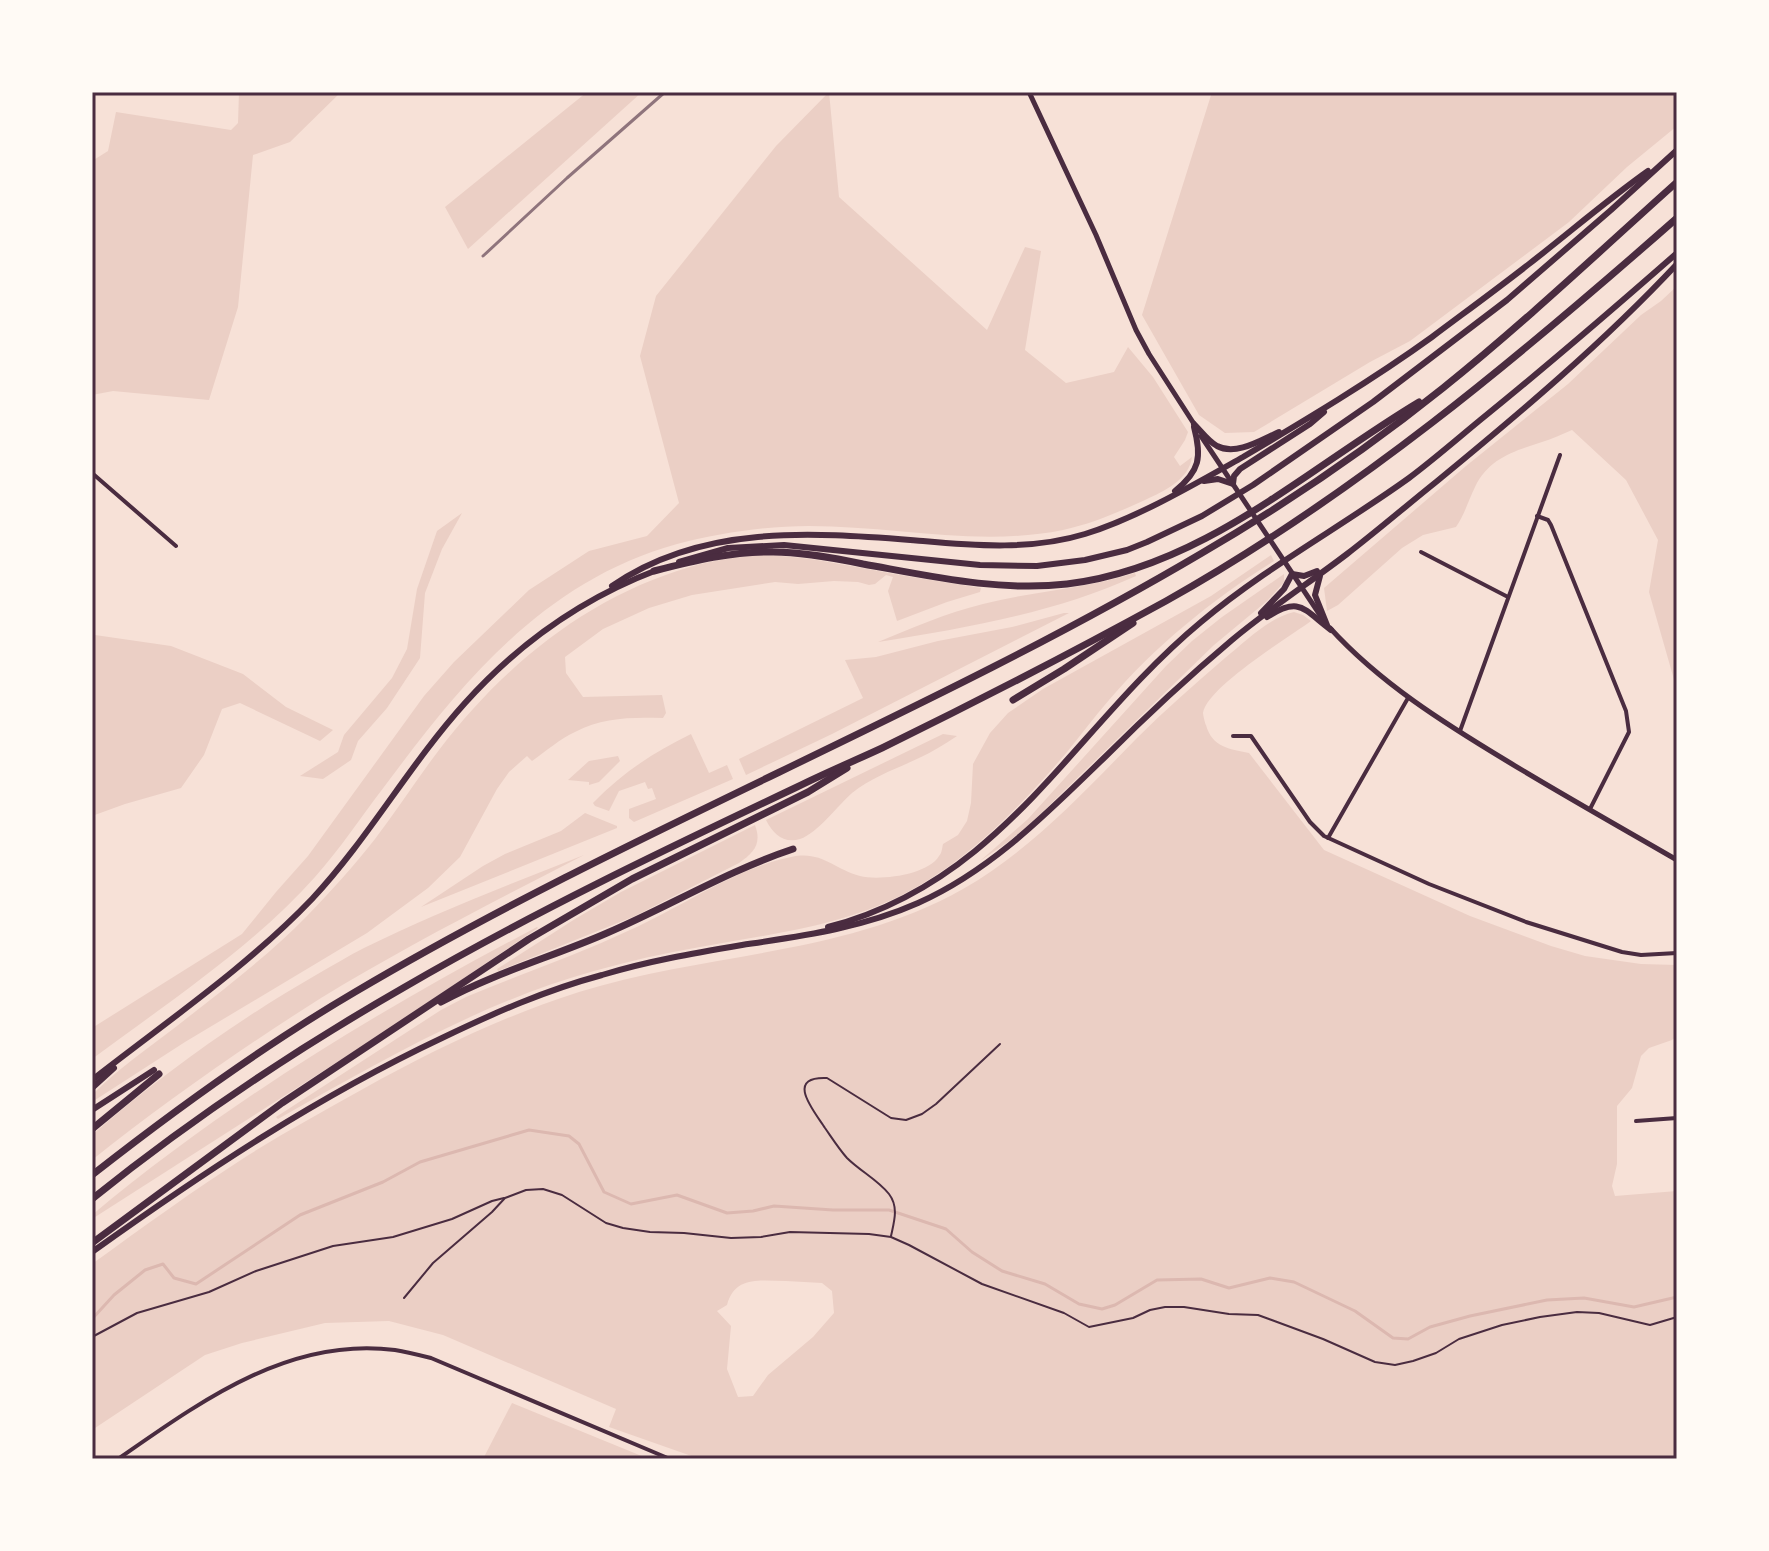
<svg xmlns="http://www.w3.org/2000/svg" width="1769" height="1551" viewBox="0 0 1769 1551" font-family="Cabin,sans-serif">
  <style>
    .green { fill: #ebcfc5; fill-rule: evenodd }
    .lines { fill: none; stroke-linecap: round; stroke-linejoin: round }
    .stream { stroke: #dcb8b0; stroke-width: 3 }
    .path { stroke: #4a2c40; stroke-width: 2 }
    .minor { stroke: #4a2c40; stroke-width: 4 }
    .tertiary { stroke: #4a2c40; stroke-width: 5 }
    .trunk { stroke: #4a2c40; stroke-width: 6 }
    .motorway { stroke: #4a2c40; stroke-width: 7 }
    .rail { stroke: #8f747c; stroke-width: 3 }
    .neatline { fill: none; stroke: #4a2c40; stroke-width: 3 }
  </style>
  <rect width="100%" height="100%" fill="#f7e1d7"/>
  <g class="green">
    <path d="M239,92H341L290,142L253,155L238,307L209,400L113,391L92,395V161L108,151L116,112L231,130L238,123Z"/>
    <path d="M587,92H642L468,249L445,207Z"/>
    <path d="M829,92L839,197L987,330L1025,247L1041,251L1025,350L1066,383L1114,372L1128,347L1153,377L1188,432L1185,440L1174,457L1180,466L1192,457C1189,480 1164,491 1145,500C1119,512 1091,524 1063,530C979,547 894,526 809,526C765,526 720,533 677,544C544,581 463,681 384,787C361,817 340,849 315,877C254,946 166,1004 92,1059V1028L242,934L276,892L308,856L424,696L454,662L529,590L589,551L647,536L679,503L640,356L656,296L776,146Z"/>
    <path d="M1212,92H1677V126L1627,167L1569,222L1410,341L1370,362L1254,432L1225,433L1199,415L1142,315Z"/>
    <path d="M1677,286V690L1649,592L1658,540L1626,480L1572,430C1562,434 1552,439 1542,442C1515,451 1489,458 1475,487C1468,501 1465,514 1456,527L1423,535L1402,548L1338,605L1327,611L1324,588L1466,466L1568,384L1641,315L1661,301Z"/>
    <path d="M462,513L442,549L425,593L420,658L387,708L358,741L351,760L323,779L300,776L338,752L344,735L392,678L407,649L417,589L437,531Z"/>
    <path d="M762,555C813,556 861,569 912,577C935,581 958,584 981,588L980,592L947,602L897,621L888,591L893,577L886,575L875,584L869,585L858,582L834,581L798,584L775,582L692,595L649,608L603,629L565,657L566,673L583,697L662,695L666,713L663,718C633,717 603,717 575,732C560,739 546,751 532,761L527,756L509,772L497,789L460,857L428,888L367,933L185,1042L92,1102V1095C118,1069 148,1048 177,1026C221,991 267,957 307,916C330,892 354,866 375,839C397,810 417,779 439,750C503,666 587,597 690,567C713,560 738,557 762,555Z"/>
    <path d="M1271,555L1274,561C1213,599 1156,645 1109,700C1094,717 1081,735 1067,752C1021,806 968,861 904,894C839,927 770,934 700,947C664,953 629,961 594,971C482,1002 379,1062 278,1119L276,1117L441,1010L466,997C521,974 577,955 630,930C684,906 733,869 791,857C821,850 834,869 860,876C879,881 928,875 939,856C942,853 942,848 943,844L958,835L967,821L971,803L973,764L990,733L1008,713L1043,689L1211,596Z"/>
    <path d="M1135,573L1136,576C1054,613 966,628 878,642C912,628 946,613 983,604C1033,591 1086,589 1135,573Z"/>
    <path d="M1284,574V580H1286L1267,601L1214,645L1030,824L1008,842L980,861L1028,819L1166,666L1192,641L1222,617Z"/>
    <path d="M1294,612L1303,615L1311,621C1289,637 1207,687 1203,713C1203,714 1205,724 1206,725C1212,747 1229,749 1249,753L1324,850L1470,916L1551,946L1585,956L1641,964L1677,965V1036L1672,1040L1649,1048L1641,1056L1632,1088L1617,1106V1164L1612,1186L1615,1196L1677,1191V1459H700L609,1427L616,1409L443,1335L389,1321L325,1323L242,1343L205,1355L92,1430V1264C143,1227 194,1190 247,1156C285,1132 324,1111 363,1089C432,1051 503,1016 579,992C707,952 845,956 963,889C1031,850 1083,793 1137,738C1165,710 1195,684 1225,658C1245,642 1268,618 1294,612ZM786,1281L822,1283L832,1291L834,1313L813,1337L768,1375L753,1396L738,1397L727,1369L731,1326L717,1311L727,1305C735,1275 761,1281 786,1281Z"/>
    <path d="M1064,613H1069L832,734L746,775L739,759L863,698L845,660L876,657L938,641L1012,627Z"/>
    <path d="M95,635L171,646L243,674L286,707L333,730L320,741L240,703L222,709L204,755L181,788L125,804L92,816V645Z"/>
    <path d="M691,734L709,773L727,765L733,779L634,822L629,818V809L656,799L652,788L648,789L645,782L619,791L609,811L595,806L593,803C622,773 654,752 691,734Z"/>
    <path d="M943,734L957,736C945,744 932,752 919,758C896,769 872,777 852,793C838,805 818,833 800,839C784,844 773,834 766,820Z"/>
    <path d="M618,756L620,761L599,782L589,785V782L568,780L589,761Z"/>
    <path d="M585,813L617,826V828L421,907L483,866L505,854L561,831Z"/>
    <path d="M755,825C762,844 754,852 739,863L635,916L498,971L497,969L575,919L621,892Z"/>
    <path d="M584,855C495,901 406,946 321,998C242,1048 165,1102 92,1160V1135C161,1075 236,1021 316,975C332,966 348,956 364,948C435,913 510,884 584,855Z"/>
    <path d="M537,927L538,928L381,1034L92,1219V1215C228,1101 381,1009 537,927Z"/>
    <path d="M512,1403L649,1459H483Z"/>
  </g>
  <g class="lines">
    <path class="stream" d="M92,1319L114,1295L145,1270L163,1264L174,1278L196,1284L300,1215L383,1182L420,1162L529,1130L569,1136L579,1144L604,1192L631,1204L677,1195L727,1213L753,1211L774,1206L833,1210H889L946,1229L972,1252L1002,1271L1045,1284L1079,1304L1102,1309L1115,1305L1157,1280L1201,1279L1229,1288L1270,1278L1294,1282L1355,1311L1393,1338L1408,1339L1430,1327L1470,1316L1547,1300L1584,1298L1634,1307L1677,1297"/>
    <g class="path">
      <path d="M891,1236C894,1222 899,1207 889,1194C878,1180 860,1171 847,1158C839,1149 832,1138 825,1128C814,1111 784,1076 827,1078L891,1118L906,1120L922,1114L936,1104L1000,1044"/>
      <path d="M404,1298L433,1263L492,1212L505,1198L526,1190L543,1189L562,1195L606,1223L623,1228L650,1232L684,1233L731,1238L761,1237L790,1232L869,1234L891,1237L909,1245L982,1284L1064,1313L1089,1327L1133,1318L1150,1310L1165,1307H1184L1229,1314L1258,1315L1323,1339L1375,1362L1395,1365L1413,1361L1436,1353L1459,1339L1502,1325L1540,1317L1577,1312L1599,1313L1650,1325L1677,1317"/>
      <path d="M92,1337L137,1313L209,1292L256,1271L333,1246L393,1237L452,1219L492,1201L504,1198"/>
    </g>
    <g class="minor">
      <path d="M92,473L176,546"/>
      <path d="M1537,516L1548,520L1551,525L1626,711L1629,732L1590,809"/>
      <path d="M1421,552L1508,597"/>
      <path d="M1460,731L1560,455"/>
      <path d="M1233,736H1251L1310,822L1324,836L1429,884L1526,922L1622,952L1641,955L1677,953"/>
      <path d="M1328,838L1408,698"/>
      <path d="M1636,1121L1677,1118"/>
      <path d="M118,1459C200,1402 289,1336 395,1350C407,1352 419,1355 431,1358L670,1459"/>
    </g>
    <g class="tertiary">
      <path d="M1029,92L1096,235L1136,330L1149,354L1196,427"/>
      <path d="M1201,436L1324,621"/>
      <path d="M1330,628C1380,683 1444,723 1507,761C1563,795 1620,827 1677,860"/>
    </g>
    <g class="trunk">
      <path d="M1194,424C1201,431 1208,441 1217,446C1236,456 1261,440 1279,432"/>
      <path d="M1204,481L1218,479L1233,484L1234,476L1240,469L1310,424L1324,412"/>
      <path d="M1175,491C1200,471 1202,457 1194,427"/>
      <path d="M679,562L728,548L784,545L980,565L1037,566L1085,560L1127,550L1147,542L1202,516L1253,485L1373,402L1507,300L1611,210L1677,150"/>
      <path d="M1320,576L1315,595L1327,625"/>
      <path d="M612,586C704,522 818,533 923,541C977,546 1033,550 1085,534C1137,518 1195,484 1243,457C1307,419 1371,381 1432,337C1464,313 1497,289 1529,264C1569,233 1607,200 1648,171"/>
      <path d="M1261,613L1284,589L1292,574L1304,576L1317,571"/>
      <path d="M1267,617C1300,596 1303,609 1331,630"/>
      <path d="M828,927C1005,881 1072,729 1201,622C1265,568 1341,527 1409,478C1433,460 1456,440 1479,421C1547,366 1612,310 1677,253"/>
      <path d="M92,1080C166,1022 247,967 312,899C369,838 409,765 465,703C518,644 583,598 657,570"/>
      <path d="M92,1088L114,1068"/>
      <path d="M92,1110L154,1070"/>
      <path d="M92,1252C204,1172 317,1097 442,1038C494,1013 546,990 602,975C648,961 695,953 742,945C802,936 862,928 918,903C992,870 1048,812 1105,757C1146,716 1188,677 1232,640C1269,609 1309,583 1347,554C1377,531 1406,506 1436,482C1520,413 1603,343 1677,264"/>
    </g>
    <g class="motorway">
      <path d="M654,571C693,561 733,551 773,552C803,552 834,558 863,564C930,576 999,592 1067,584C1202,568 1307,469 1419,402"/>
      <path d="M1013,700L1064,669L1133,623"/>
      <path d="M441,1002C494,973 552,957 607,933C670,906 727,871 793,849"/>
      <path d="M92,1129L159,1074"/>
      <path d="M92,1175C176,1109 263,1046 355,992C629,830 928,715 1202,553C1286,504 1367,449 1443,388C1524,323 1600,251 1677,182"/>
      <path d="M92,1199C190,1120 295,1050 403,988C530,914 664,850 797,787C825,773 854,761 882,748C978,701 1073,652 1166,601C1352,497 1518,358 1677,218"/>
      <path d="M92,1243L282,1103L529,939L632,879L808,792L847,768"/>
    </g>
    <path class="rail" d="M483,256L567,178L665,92"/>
  </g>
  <rect width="1769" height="1551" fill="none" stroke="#fffaf5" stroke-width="188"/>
  <rect x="94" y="94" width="1581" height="1363" class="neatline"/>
</svg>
